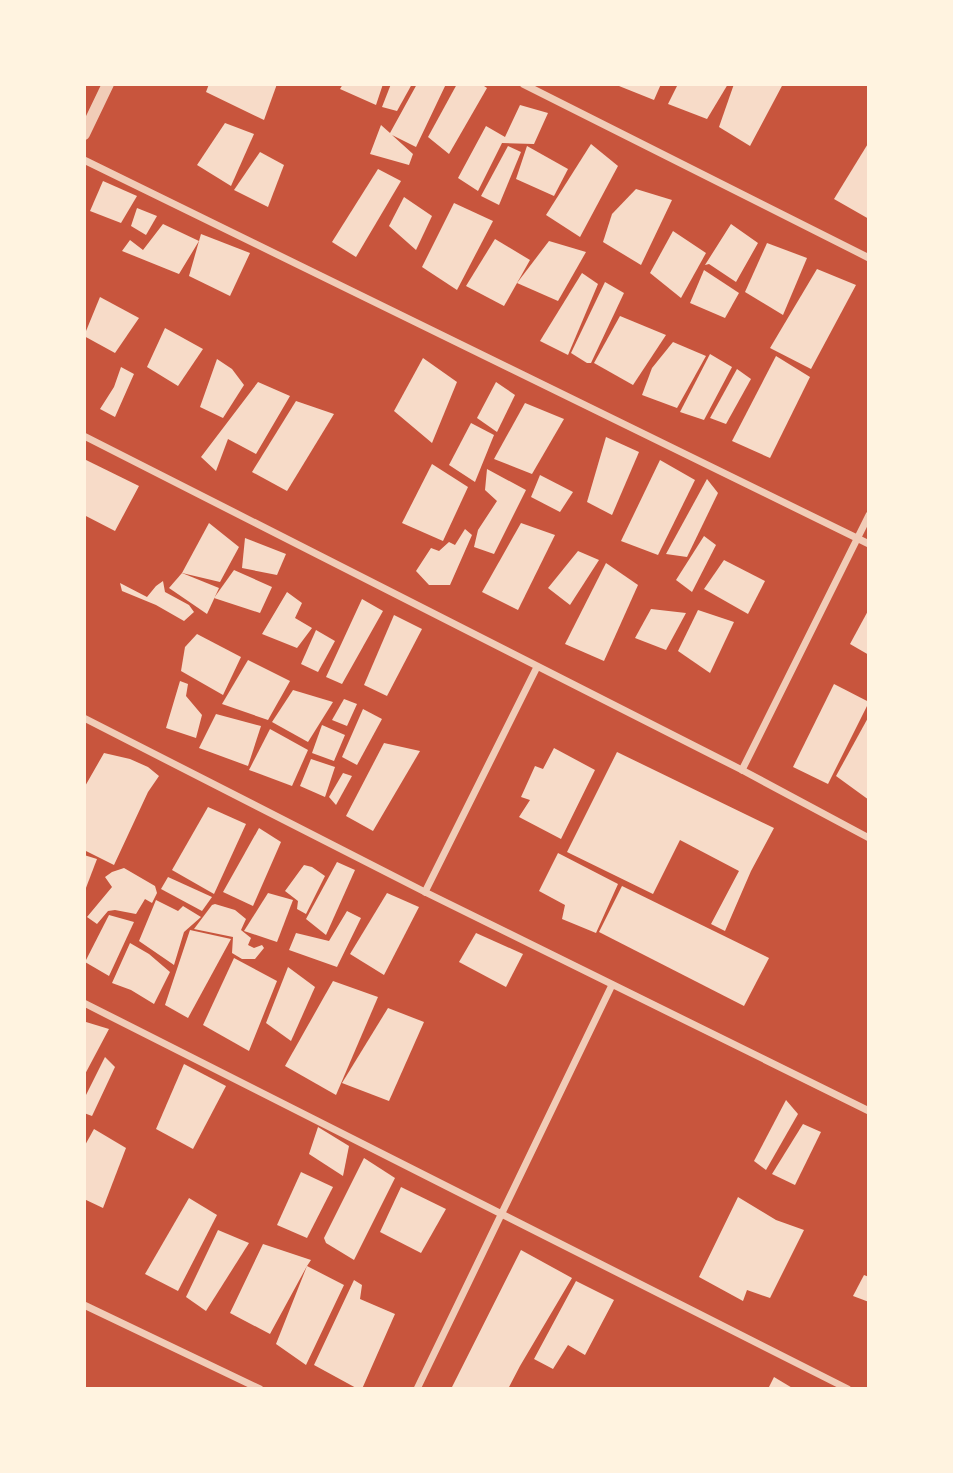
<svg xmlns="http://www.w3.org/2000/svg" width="953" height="1473" viewBox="0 0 953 1473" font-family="'Times New Roman',serif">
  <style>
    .building { fill: #f7dbc8 }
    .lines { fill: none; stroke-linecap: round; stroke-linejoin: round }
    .minor { stroke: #f1ccb7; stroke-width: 7 }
    .tertiary { stroke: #f1ccb7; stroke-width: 12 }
  </style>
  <rect width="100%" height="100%" fill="#c8553d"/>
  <g class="building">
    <path d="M209,84H277L264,120L206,92Z"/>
    <path d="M343,84H383L376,105L340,89Z"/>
    <path d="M391,84H412L397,111L382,107Z"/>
    <path d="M417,84H446L416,147L392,135L413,154L409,165L370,154L381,125L390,133Z"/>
    <path d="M457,84H481L487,88L449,154L428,137Z"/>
    <path d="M614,84H661L654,100Z"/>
    <path d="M678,84H728L707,119L668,104Z"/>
    <path d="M734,84H783L750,146L719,127Z"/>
    <path d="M520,105L548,113L534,144L502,143L478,191L458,178L486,126L505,137Z"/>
    <path d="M225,123L254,134L231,186L197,165Z"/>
    <path d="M869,142V219L834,199Z"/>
    <path d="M591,144L618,166L580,237L546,215Z"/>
    <path d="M508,146L521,152L499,205L481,196Z"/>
    <path d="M527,146L568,169L554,196L516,179Z"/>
    <path d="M260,152L284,165L268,207L234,190Z"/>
    <path d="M378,169L401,181L356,257L332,242Z"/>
    <path d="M103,181L137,196L121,223L90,211Z"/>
    <path d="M636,189L672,200L641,265L603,242L612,214Z"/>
    <path d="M404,197L432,216L416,250L389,226Z"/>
    <path d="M454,203L493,221L457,290L422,267Z"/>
    <path d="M137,208L157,216L146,235L131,226Z"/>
    <path d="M163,224L199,241L179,274L122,251L130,240L143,250Z"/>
    <path d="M731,224L758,243L736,282L709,264L705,265Z"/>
    <path d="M673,231L706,253L681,298L650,273Z"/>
    <path d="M201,234L250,253L230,296L189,276Z"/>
    <path d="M495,239L530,260L504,306L466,286Z"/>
    <path d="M549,241L586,252L558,301L517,283Z"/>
    <path d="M767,243L807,258L783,315L745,292Z"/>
    <path d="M817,269L856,285L811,369L770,348Z"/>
    <path d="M704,270L739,293L725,318L690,303Z"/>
    <path d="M582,273L598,284L568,355L540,341Z"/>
    <path d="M605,282L624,293L591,363H587L571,353Z"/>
    <path d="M100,297L139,318L115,353L84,336Z"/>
    <path d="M620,316L666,335L633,385L594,363Z"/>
    <path d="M165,328L203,349L178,386L147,367Z"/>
    <path d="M673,342L706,356L677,408L642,395L652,368Z"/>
    <path d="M710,354L732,367L704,420L680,412Z"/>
    <path d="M776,356L810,377L770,458L732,441Z"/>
    <path d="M423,358L457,382L432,443L394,411Z"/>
    <path d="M217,359L232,369L244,385L223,418L200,407Z"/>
    <path d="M121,367L134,374L115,417L100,409L114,387Z"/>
    <path d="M737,369L751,379L726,424L710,418Z"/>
    <path d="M258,382L290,396L256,454L228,439L216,471L201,457Z"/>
    <path d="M496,382L515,395L497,432L477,418Z"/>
    <path d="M296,401L334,414L287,491L252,472Z"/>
    <path d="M525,403L564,419L532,474L494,459Z"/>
    <path d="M471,423L494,435L475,482L449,465Z"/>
    <path d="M606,437L639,452L612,515L587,502Z"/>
    <path d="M84,459L139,486L115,531L84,515Z"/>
    <path d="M660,460L695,480L658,555L621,541Z"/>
    <path d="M432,464L468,487L443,541L402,523Z"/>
    <path d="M487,469L526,490L494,554L474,547L478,530L497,501L485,490Z"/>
    <path d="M540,475L573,492L560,512L531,497Z"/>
    <path d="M707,479L718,493L687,557L666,554Z"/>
    <path d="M209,523L239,547L220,582L182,573Z"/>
    <path d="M521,523L555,535L518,610L482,592Z"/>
    <path d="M465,529L472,535L450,585H429L416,571L431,548L439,551L449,542L455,545Z"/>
    <path d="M704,536L716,545L692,592L676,580Z"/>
    <path d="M245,538L286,554L277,575L242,568Z"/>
    <path d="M578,551L599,560L570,605L548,588Z"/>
    <path d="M724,560L765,581L748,614L704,589Z"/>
    <path d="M606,563L638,585L604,661L565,644Z"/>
    <path d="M234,570L272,587L260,613L214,598Z"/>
    <path d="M182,573L219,588L207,614L169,588Z"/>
    <path d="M163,581L165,592L189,605L194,612L184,621L156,605L122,591L120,583L147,597L156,586Z"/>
    <path d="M287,592L302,603L295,618L312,628L297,648L262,634Z"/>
    <path d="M362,599L383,611L342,684L326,677Z"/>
    <path d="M651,609L686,613L666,650L635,638Z"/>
    <path d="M869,609V655L850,644Z"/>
    <path d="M698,610L734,622L710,673L678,651Z"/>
    <path d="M394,615L422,629L387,696L364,685Z"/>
    <path d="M316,630L335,641L318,672L301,664Z"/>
    <path d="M197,634L241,657L223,695L181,671L185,647Z"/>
    <path d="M248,660L290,681L268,720L222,704Z"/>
    <path d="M180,681L188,684L186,696L202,715L196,738L166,728Z"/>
    <path d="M834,684L869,702L828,784L793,767Z"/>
    <path d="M293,690L333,702L308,742L272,722Z"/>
    <path d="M344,699L357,704L347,726L332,720Z"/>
    <path d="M363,709L382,719L357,765L342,757Z"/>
    <path d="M216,714L261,726L248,766L199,748Z"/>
    <path d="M869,716V800L836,776Z"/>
    <path d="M322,725L345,735L334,761L312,753Z"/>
    <path d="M270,729L308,750L292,786L249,770Z"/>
    <path d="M384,743L420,751L373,831L346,816Z"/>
    <path d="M554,748L595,770L561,839L519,817L530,800L521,797L535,766L543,769Z"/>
    <path d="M617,752L774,828L751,871L725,931L711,924L739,871L680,840L653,894L567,852Z"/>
    <path d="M104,753L130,759L148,767L159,776L148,792L114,865L84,850V788Z"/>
    <path d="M311,759L335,767L325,797L300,786Z"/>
    <path d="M343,773L352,776L336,805L329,797Z"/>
    <path d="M208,807L246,824L214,894L172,870Z"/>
    <path d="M259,828L281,842L253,906L223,892Z"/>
    <path d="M558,853L618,884L596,933L562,919L565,905L539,891Z"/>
    <path d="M84,855L97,859L84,893Z"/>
    <path d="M337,862L355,870L326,935L306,919Z"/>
    <path d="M304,865L312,867L325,876L306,914L297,909L298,901L285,891Z"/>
    <path d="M124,868L155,886L157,893L152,903L145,899L136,914L115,910L108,911L97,924L87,917L112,887L105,877L112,872Z"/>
    <path d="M168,877L212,897L202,911L161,889Z"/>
    <path d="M622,886L769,958L744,1006L599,932Z"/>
    <path d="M268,893L293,900L277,942L244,931Z"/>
    <path d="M387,893L419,907L384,975L350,954Z"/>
    <path d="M156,900L178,911L183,906L201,917L184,932L174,965L139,941Z"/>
    <path d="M215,904L235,910L246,919L241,930L251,938L248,945L254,948L262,945L264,948L255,959H242L232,953L233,937L194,929L212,905Z"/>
    <path d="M347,911L361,918L337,967L289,950L296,933L329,941Z"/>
    <path d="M109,915L134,922L109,976L85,962Z"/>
    <path d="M190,930L231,939L188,1018L165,1005Z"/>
    <path d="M476,933L523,954L506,987L459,962Z"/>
    <path d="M130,943L149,954L170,972L154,1004L131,990L112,983Z"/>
    <path d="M234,958L277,981L249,1051L203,1025Z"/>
    <path d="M288,967L315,987L291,1041L266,1023Z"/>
    <path d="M333,981L378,997L336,1095L285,1066Z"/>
    <path d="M388,1008L424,1022L389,1101L342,1083Z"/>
    <path d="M86,1022L109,1029L84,1076V1025Z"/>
    <path d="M105,1057L115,1067L92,1116L84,1113V1099Z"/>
    <path d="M184,1064L226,1086L193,1149L156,1129Z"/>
    <path d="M786,1100L798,1114L766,1170L754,1161Z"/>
    <path d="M803,1124L821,1132L795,1185L772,1174Z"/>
    <path d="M318,1127L349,1146L343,1176L309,1154Z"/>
    <path d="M94,1129L126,1148L103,1208L84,1199V1147Z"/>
    <path d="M364,1158L395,1178L354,1260L326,1243L324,1238Z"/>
    <path d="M301,1172L333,1187L307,1238L277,1225Z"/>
    <path d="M401,1187L446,1209L421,1253L380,1232Z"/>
    <path d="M738,1197L776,1220L804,1230L770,1298L747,1290L743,1301L699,1277Z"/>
    <path d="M189,1198L217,1215L178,1291L145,1274Z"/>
    <path d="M218,1230L249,1243L206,1311L186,1297Z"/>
    <path d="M263,1244L311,1260L307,1266L344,1285L306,1365L276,1344L307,1266L270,1334L230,1313Z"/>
    <path d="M521,1250L572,1278L520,1366L508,1389H451Z"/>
    <path d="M864,1275L869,1277V1302L853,1296Z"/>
    <path d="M354,1280L362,1285L360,1299L395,1314L362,1389H358L314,1365Z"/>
    <path d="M576,1281L614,1300L585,1355L568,1345L553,1369L534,1359Z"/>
    <path d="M774,1377L794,1389H768Z"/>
  </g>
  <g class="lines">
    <g class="minor">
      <path d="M523,84L869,258"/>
      <path d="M84,160L869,544"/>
      <path d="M84,436L742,770L869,838"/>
      <path d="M84,718L425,892L869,1111"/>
      <path d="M742,770L869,515"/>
      <path d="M425,892L537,667"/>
      <path d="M84,1003L848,1389"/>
      <path d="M84,1305L260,1389"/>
      <path d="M417,1389L612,985"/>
    </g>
    <path class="tertiary" d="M84,134L108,84"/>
  </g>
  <rect width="953" height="1473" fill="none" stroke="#fff3e0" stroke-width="172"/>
</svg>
